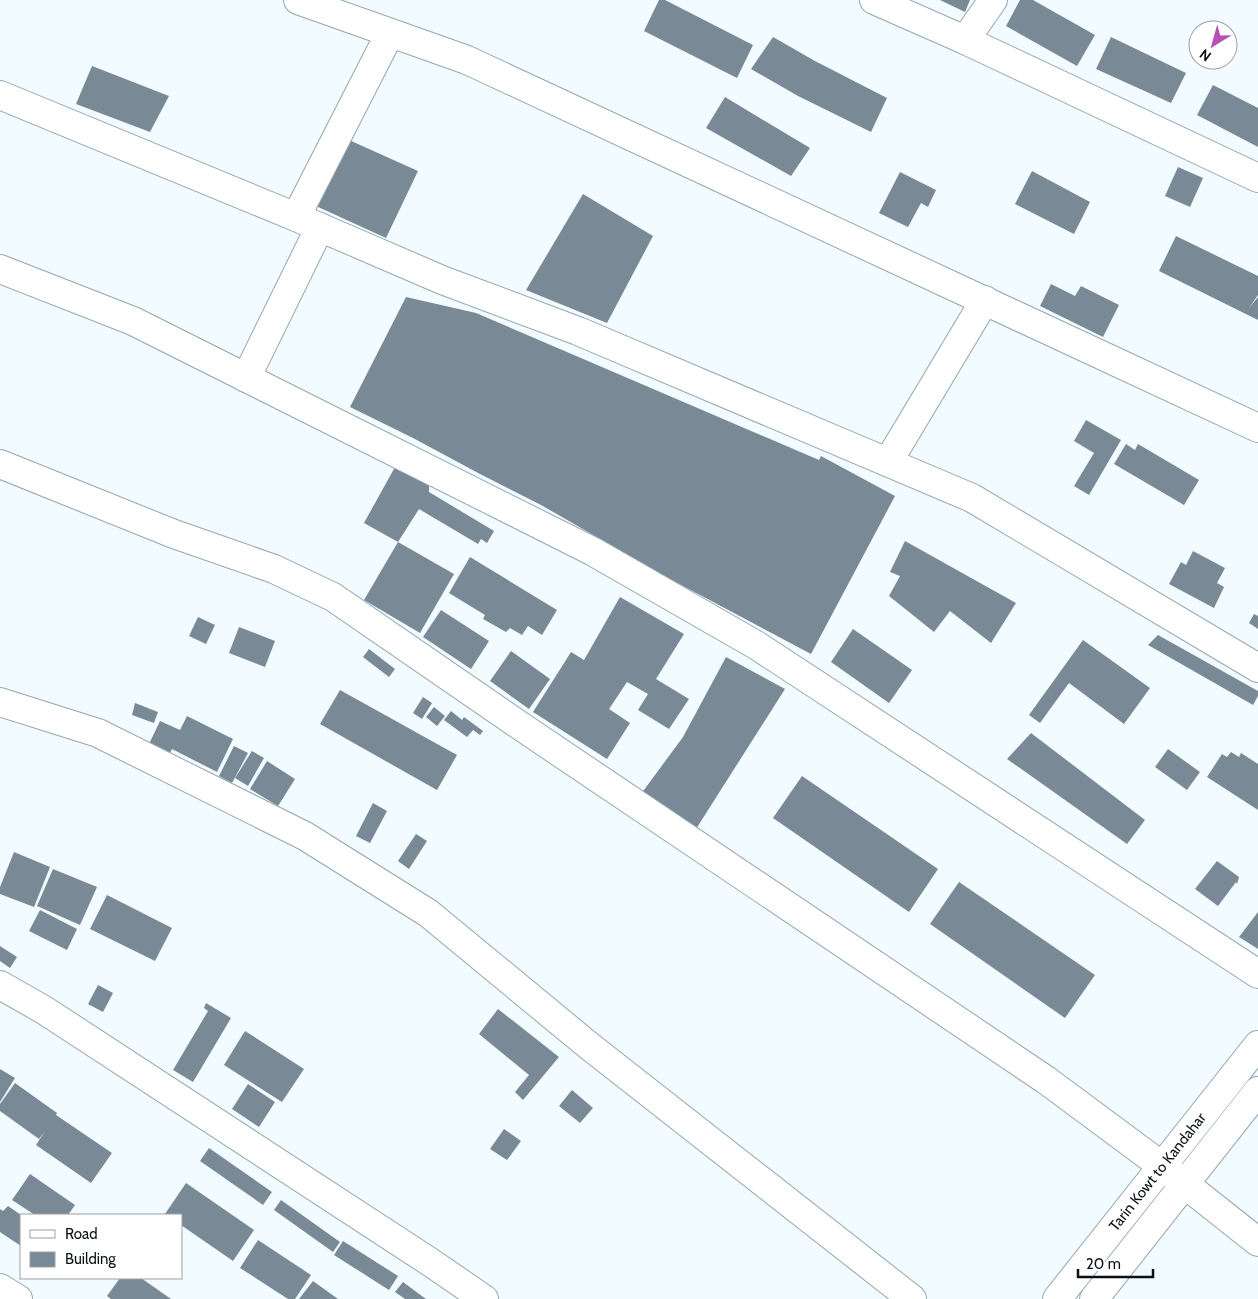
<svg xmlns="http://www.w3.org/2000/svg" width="1258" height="1299" viewBox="0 0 1258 1299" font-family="Cabin,sans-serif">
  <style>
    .building { fill: #7a8996 }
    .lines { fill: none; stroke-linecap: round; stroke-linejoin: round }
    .street-casing { stroke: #92a7af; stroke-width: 30 }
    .primary-casing { stroke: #92a7af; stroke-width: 30 }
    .street { stroke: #fff; stroke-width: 28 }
    .primary { stroke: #fff; stroke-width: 28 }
    .labels { text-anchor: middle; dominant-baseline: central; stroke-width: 5; stroke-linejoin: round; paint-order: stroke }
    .street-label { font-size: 15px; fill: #0a1114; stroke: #fff }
  </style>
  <rect width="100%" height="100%" fill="#f2fbff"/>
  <g class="building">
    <path d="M659,0H665L753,45L737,78L644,31Z"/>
    <path d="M940,0H970L965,12Z"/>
    <path d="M1020,0H1033L1095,35L1077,66L1006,26Z"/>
    <path d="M773,37L815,61L887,98L871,132L798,96L751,69Z"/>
    <path d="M1111,37L1186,73L1171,103L1096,69Z"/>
    <path d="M92,66L169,96L150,132L76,104Z"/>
    <path d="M1213,85L1258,108V147L1197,115Z"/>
    <path d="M725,97L810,148L791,176L706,128Z"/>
    <path d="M349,140L418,171L386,238L316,206Z"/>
    <path d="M1178,167L1203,178L1190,207L1165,196Z"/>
    <path d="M1032,171L1090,202L1074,234L1015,204Z"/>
    <path d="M900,172L936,190L928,207L921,203L908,227L879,213Z"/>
    <path d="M583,194L653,236L607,323L526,290Z"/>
    <path d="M1176,236L1258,276V295L1249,308L1258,297V320L1159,271Z"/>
    <path d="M1051,284L1075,296L1081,286L1119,305L1103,337L1040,306Z"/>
    <path d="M406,297L476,313L819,460L821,456L895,496L811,654L670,579L541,505L480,474L413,438L350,407Z"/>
    <path d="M1086,420L1121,440L1089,495L1074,486L1094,453L1074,441Z"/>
    <path d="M1126,444L1135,450L1138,444L1199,480L1184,505L1114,464Z"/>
    <path d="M395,467L429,486V492L494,531L487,543L481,539L478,544L419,509L398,542L364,523Z"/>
    <path d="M905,541L1016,603L991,643L950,611L934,632L889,596L900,576L890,572Z"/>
    <path d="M398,542L454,574L420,633L364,600Z"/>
    <path d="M1193,551L1225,568L1217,583L1224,587L1214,608L1169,584L1181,562L1186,565Z"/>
    <path d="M470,557L557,610L542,635L528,626L522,635L510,628L506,632L483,619L485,615L449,593Z"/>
    <path d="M620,597L684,634L656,679L689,699L669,729L638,710L648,694L627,682L609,709L630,723L607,759L533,712L571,652L584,660Z"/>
    <path d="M441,610L489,641L471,669L423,637Z"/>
    <path d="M1254,614L1258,616V629L1249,623Z"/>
    <path d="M198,617L215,625L206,644L189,636Z"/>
    <path d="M239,627L275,641L265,667L229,653Z"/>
    <path d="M853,629L912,670L889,703L831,662Z"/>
    <path d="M1158,635L1258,691V696L1253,705L1148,645Z"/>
    <path d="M1083,640L1150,688L1124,724L1069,683L1040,723L1029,715Z"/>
    <path d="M369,649L395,669L389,677L363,657Z"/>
    <path d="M511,651L550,679L529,709L490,681Z"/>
    <path d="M726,657L785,689L696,829L641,794L683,737Z"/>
    <path d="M340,690L457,755L437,790L320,724Z"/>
    <path d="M423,697L432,703L422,719L413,713Z"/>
    <path d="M135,703L158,712L154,723L132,715Z"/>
    <path d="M434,707L445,716L437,726L426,717Z"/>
    <path d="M451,711L462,720L464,717L483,731L480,735L473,730L467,737L444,720Z"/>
    <path d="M187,716L233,739L217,772L172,749L170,753L149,744L160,721L180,730Z"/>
    <path d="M1031,733L1145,820L1127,844L1007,759Z"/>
    <path d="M234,746L248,753L232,783L219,776Z"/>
    <path d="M1168,749L1200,772L1187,790L1155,767Z"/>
    <path d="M252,751L264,758L248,786L235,778Z"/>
    <path d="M1231,752L1239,757L1241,753L1258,764V810L1207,777L1222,754L1227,757Z"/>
    <path d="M267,761L295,779L278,806L250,789Z"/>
    <path d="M802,776L938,869L909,912L773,818Z"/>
    <path d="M373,803L387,811L370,843L356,836Z"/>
    <path d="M416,834L427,841L409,869L398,861Z"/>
    <path d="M14,852L50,867L34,907L0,894V887Z"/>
    <path d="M1217,861L1239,877L1237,884L1236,882L1218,906L1195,889Z"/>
    <path d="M53,869L97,887L80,925L37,906Z"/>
    <path d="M959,882L1095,975L1065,1018L930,924Z"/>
    <path d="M107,895L172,928L155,961L90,929Z"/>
    <path d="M40,910L77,929L67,950L29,931Z"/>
    <path d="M1258,912V949L1239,937Z"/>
    <path d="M0,946L17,957L10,968L0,961Z"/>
    <path d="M98,985L113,993L103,1012L88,1004Z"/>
    <path d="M206,1003L231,1018L193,1082L173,1070L208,1011L204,1008Z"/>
    <path d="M498,1009L559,1057L523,1100L515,1092L529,1075L479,1034Z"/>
    <path d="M245,1031L304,1069L282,1102L224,1065Z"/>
    <path d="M0,1069L15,1078L0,1102Z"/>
    <path d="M15,1083L57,1113L56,1115L112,1153L91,1183L36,1145L45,1131L39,1139L0,1111V1104Z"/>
    <path d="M248,1084L275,1102L259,1127L232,1109Z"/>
    <path d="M572,1090L593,1108L580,1123L559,1106Z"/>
    <path d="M504,1129L521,1141L507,1160L490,1149Z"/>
    <path d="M209,1148L272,1192L263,1205L200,1161Z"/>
    <path d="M30,1174L75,1205L68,1215H35L12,1200Z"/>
    <path d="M186,1183L254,1230L233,1261L181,1225V1215H167L165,1214Z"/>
    <path d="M281,1200L340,1242L333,1252L274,1210Z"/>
    <path d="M8,1206L21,1215V1246L0,1232V1209L3,1211Z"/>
    <path d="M258,1240L311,1275L295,1299H288L240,1268Z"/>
    <path d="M343,1241L398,1276L389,1290L334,1255Z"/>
    <path d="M120,1278H141L171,1299H111L107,1296Z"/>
    <path d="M313,1281L338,1299H299Z"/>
    <path d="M403,1282L426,1299H405L395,1292Z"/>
  </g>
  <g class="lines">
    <defs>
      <g id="street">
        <path d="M298,0L467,60L1258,428"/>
        <path d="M874,0L965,40L1258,178"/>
        <path d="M965,40L993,0"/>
        <path d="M0,95L296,217L442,280L578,331L972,498L1258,668"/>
        <path d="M296,217L390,33"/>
        <path d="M0,269L133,321L592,551L756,645L1258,974"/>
        <path d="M246,378L320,227"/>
        <path d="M888,462L985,300"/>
        <path d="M0,464L174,534L274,569L333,597L522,727L1046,1080L1162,1166L1258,1242"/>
        <path d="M0,702L98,733L305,836L428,913L588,1045L912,1299"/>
        <path d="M0,985L44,1010L430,1262L484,1299"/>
        <path d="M0,1288L18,1299"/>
      </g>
      <g id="primary">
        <path id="s1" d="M1057,1299L1258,1045"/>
        <path d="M1094,1299L1258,1091"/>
      </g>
    </defs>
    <use href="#street" class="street-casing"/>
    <use href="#primary" class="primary-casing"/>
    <use href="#street" class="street"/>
    <use href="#primary" class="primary"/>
  </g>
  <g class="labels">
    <g class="street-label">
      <text stroke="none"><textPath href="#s1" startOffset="162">Tarin Kowt to Kandahar</textPath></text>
    </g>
  </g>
  <rect x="20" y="1214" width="162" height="65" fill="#ffffff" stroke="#9da0a1"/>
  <rect x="30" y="1230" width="25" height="8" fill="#ffffff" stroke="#9da0a1"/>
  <text x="65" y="1239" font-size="15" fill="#0a1114">Road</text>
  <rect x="30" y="1252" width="25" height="15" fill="#7a8996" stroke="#9da0a1"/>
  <text x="65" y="1264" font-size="15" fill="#0a1114">Building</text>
  <g transform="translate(1213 45) rotate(217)"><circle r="24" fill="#ffffff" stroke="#9da0a1"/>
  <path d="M0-4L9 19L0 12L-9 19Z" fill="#b550b6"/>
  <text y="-8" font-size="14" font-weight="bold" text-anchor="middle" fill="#0a1114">N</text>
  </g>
  <path d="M1078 1269v8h75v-8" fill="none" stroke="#0a1114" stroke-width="2.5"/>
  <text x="1086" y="1269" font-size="15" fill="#0a1114" stroke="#ffffff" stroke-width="4" paint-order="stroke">20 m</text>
</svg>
